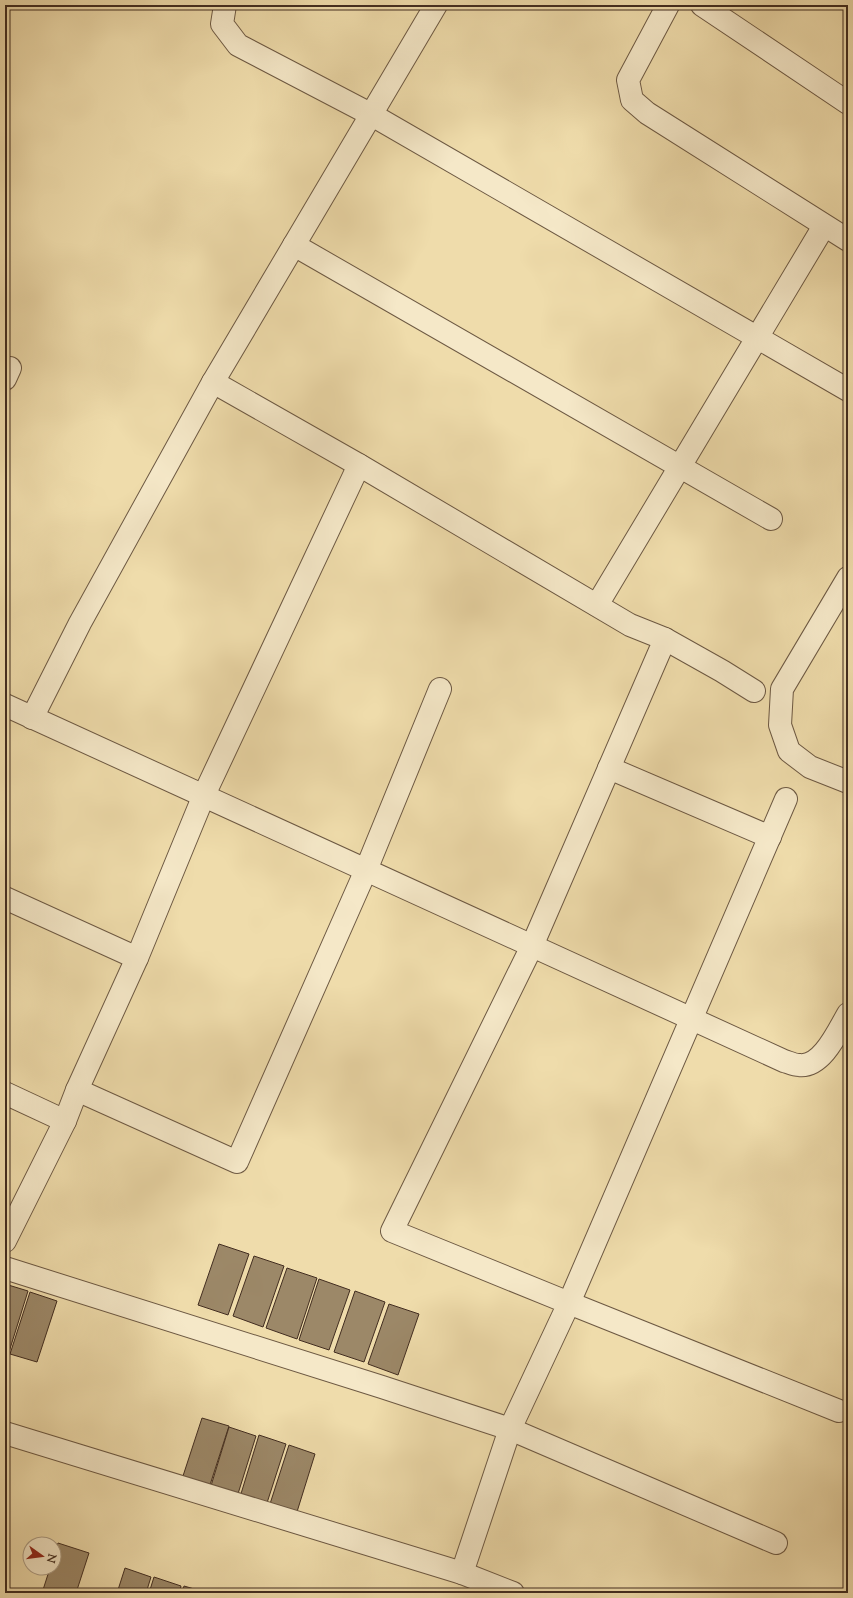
<svg xmlns="http://www.w3.org/2000/svg" width="853" height="1598" viewBox="0 0 853 1598" font-family="'Sorts Mill Goudy',serif">
  <style>
    .building { fill: #9c8868; stroke: #422d20 }
    .lines { fill: none; stroke-linecap: round; stroke-linejoin: round }
    .minor-casing { stroke: #6d5943; stroke-width: 24 }
    .minor { stroke: #f5e8c8; stroke-width: 22 }
  </style>
  <rect width="100%" height="100%" fill="#efdcab"/>
  <filter id="stains"><feTurbulence type="fractalNoise" baseFrequency=".005" numOctaves="4"/><feColorMatrix values="0 0 0 0 .2 0 0 0 0 .09 0 0 0 0 .02 0 0 0 .5 -.17"/></filter>
  <radialGradient id="worn" r=".72"><stop offset=".6" stop-color="#630" stop-opacity="0"/><stop offset="1" stop-color="#630" stop-opacity=".3"/></radialGradient>
  <g class="building">
    <path d="M219,1244L249,1254L228,1315L198,1305Z"/>
    <path d="M254,1256L284,1266L263,1327L233,1316Z"/>
    <path d="M287,1268L317,1278L297,1339L266,1328Z"/>
    <path d="M319,1279L350,1290L329,1350L299,1340Z"/>
    <path d="M5,1284L28,1291L9,1352L5,1351Z"/>
    <path d="M355,1291L385,1302L364,1362L334,1352Z"/>
    <path d="M30,1292L57,1301L37,1362L10,1354Z"/>
    <path d="M389,1304L419,1314L398,1375L368,1364Z"/>
    <path d="M202,1418L229,1426L209,1488L182,1479Z"/>
    <path d="M229,1427L256,1436L237,1497L210,1489Z"/>
    <path d="M259,1435L286,1444L266,1506L240,1497Z"/>
    <path d="M289,1445L315,1454L296,1515L269,1507Z"/>
    <path d="M58,1543L89,1553L76,1593H42L50,1568H54V1555Z"/>
    <path d="M125,1568L151,1577L146,1593H117Z"/>
    <path d="M154,1577L181,1586L179,1593H149Z"/>
    <path d="M184,1586L208,1593H182Z"/>
  </g>
  <g class="lines">
    <defs>
      <g id="minor">
        <path d="M225,5L222,24L238,45L372,115L848,390"/>
        <path d="M668,5L628,80L632,100L647,113L848,240"/>
        <path d="M702,5L848,103"/>
        <path d="M294,245L771,519"/>
        <path d="M5,379L10,368"/>
        <path d="M213,382L359,465L630,625L665,639L532,946L392,1231L569,1303L510,1429L462,1573"/>
        <path d="M848,578L782,689L780,725L789,751L810,767L848,782"/>
        <path d="M597,605L824,226"/>
        <path d="M665,639L722,671L754,691"/>
        <path d="M5,705L784,1061C788,1062 794,1065 799,1065C822,1068 838,1031 848,1014"/>
        <path d="M32,718L80,623L213,382L436,5"/>
        <path d="M609,768L770,837"/>
        <path d="M786,799L569,1303L839,1411"/>
        <path d="M5,898L137,958"/>
        <path d="M77,1090L237,1162L366,870L440,689"/>
        <path d="M5,1093L65,1121"/>
        <path d="M5,1241L65,1121L77,1090L137,958L204,795L359,465"/>
        <path d="M5,1268L382,1387L510,1429L776,1543"/>
        <path d="M5,1433L462,1573L513,1593"/>
      </g>
    </defs>
    <use href="#minor" class="minor-casing"/>
    <use href="#minor" class="minor"/>
  </g>
  <rect width="853" height="1598" fill="none" stroke="#efdcab" stroke-width="20"/>
  <rect x="6" y="6" width="841" height="1586" fill="none" stroke="#422d20" stroke-width="2"/>
  <rect x="10" y="10" width="833" height="1578" fill="none" stroke="#422d20"/>
  <g transform="translate(42 1556) rotate(104)"><circle r="19" fill="#f5e8c8" stroke="#ad9d85"/>
  <path d="M0-3L7 15L0 10L-7 15Z" fill="#8f2418"/>
  <text y="-6" font-size="11" font-weight="bold" text-anchor="middle" fill="#422d20">N</text>
  </g>
  <rect width="100%" height="100%" filter="url(#stains)"/>
  <rect width="100%" height="100%" fill="url(#worn)"/>
</svg>
